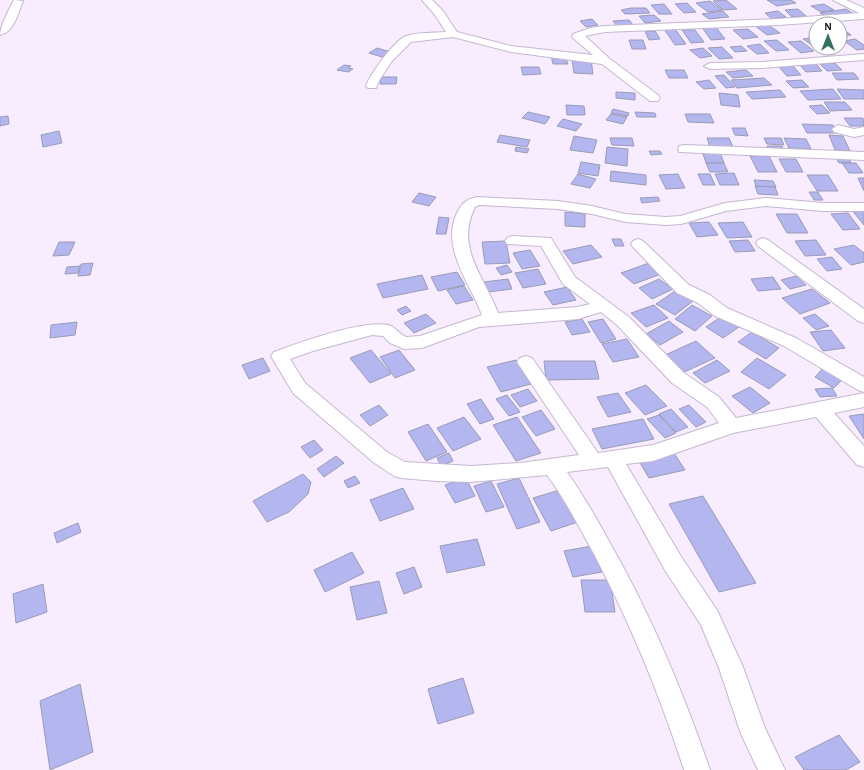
<svg xmlns="http://www.w3.org/2000/svg" width="864" height="770" viewBox="0 0 864 770" font-family="'Alegreya Sans',sans-serif">
  <style>
    .building { fill: #b4b6ef; stroke: #9a9bb7 }
    .lines { fill: none; stroke-linecap: round; stroke-linejoin: round }
    .minor-casing { stroke: #c6b7d1; stroke-width: 2 }
    .minor { fill: #fff; fill-rule: evenodd }
  </style>
  <rect width="100%" height="100%" fill="#f7edfe"/>
  <g class="building">
    <path d="M726,0L737,9L723,10L713,1Z"/>
    <path d="M767,0H791L796,3L777,6Z"/>
    <path d="M710,1L722,10L708,12L696,3Z"/>
    <path d="M687,3L696,12L684,13L675,4Z"/>
    <path d="M664,4L672,14H659L651,5Z"/>
    <path d="M824,4L834,10L821,12L811,6Z"/>
    <path d="M631,8H646L650,13L625,14L621,10Z"/>
    <path d="M798,9L806,16L792,17L785,10Z"/>
    <path d="M846,9L854,14L828,18L820,13Z"/>
    <path d="M723,11L729,17L709,19L702,14Z"/>
    <path d="M778,11L786,17L772,19L765,13Z"/>
    <path d="M654,15L661,21L645,23L639,16Z"/>
    <path d="M592,19L598,25L586,27L580,21Z"/>
    <path d="M629,20L633,25L617,26L613,21Z"/>
    <path d="M767,24L780,33L767,35L754,25Z"/>
    <path d="M701,26H715L725,39L711,40Z"/>
    <path d="M840,27L851,35L840,36Z"/>
    <path d="M664,29H675L686,44L675,45Z"/>
    <path d="M748,29L758,37L743,39L733,30Z"/>
    <path d="M682,30H695L704,42L691,43Z"/>
    <path d="M645,31H655L660,39L649,40Z"/>
    <path d="M816,37V48H828L818,49L803,39Z"/>
    <path d="M855,39L864,45V49L857,50L844,41Z"/>
    <path d="M629,40H643L646,49H632Z"/>
    <path d="M777,40L789,50L776,51L764,41Z"/>
    <path d="M801,41L814,51L801,53L788,42Z"/>
    <path d="M760,44L769,53L757,54L747,46Z"/>
    <path d="M741,46L747,51L735,52L730,47Z"/>
    <path d="M722,47L733,58L719,59L708,48Z"/>
    <path d="M377,48L391,52L382,57L369,53Z"/>
    <path d="M703,48L712,56L700,58L690,50Z"/>
    <path d="M551,56H565L568,64H553Z"/>
    <path d="M572,59H591L593,74L574,73Z"/>
    <path d="M815,63L822,71L806,72L799,64Z"/>
    <path d="M835,63L842,70L827,71L820,64Z"/>
    <path d="M344,65L351,66L348,68L353,69L348,72L337,70Z"/>
    <path d="M792,65L801,75L787,76L778,66Z"/>
    <path d="M521,67H539L541,74L523,75Z"/>
    <path d="M665,70H684L688,78H669Z"/>
    <path d="M746,70L753,76L733,78L726,72Z"/>
    <path d="M832,73H854L859,79L837,80Z"/>
    <path d="M724,75L735,87L726,88L715,76Z"/>
    <path d="M381,77H397L396,84H380Z"/>
    <path d="M764,78L772,85L737,88L731,80Z"/>
    <path d="M709,80L716,88L704,89L696,82Z"/>
    <path d="M802,80L809,87L793,88L786,81Z"/>
    <path d="M833,89L841,99L808,100L800,91Z"/>
    <path d="M837,89L864,90V99H844Z"/>
    <path d="M780,90L786,97L752,99L746,92Z"/>
    <path d="M616,92L635,93V100L616,98Z"/>
    <path d="M719,93L738,95L740,107L721,105Z"/>
    <path d="M824,102H845L852,110L830,111Z"/>
    <path d="M566,105L584,106L585,115H567Z"/>
    <path d="M822,105L830,113L817,114L809,106Z"/>
    <path d="M613,109L629,113L628,116L611,113Z"/>
    <path d="M528,112L550,117L545,124L522,118Z"/>
    <path d="M635,112L655,113L656,117H637Z"/>
    <path d="M611,114L627,117L623,124L606,120Z"/>
    <path d="M685,114H710L714,123L688,122Z"/>
    <path d="M8,116L9,124L0,126V117Z"/>
    <path d="M844,118H863L864,126H850Z"/>
    <path d="M563,119L582,124L576,131L557,126Z"/>
    <path d="M802,124L833,125L839,133H807Z"/>
    <path d="M732,128H745L748,136L735,135Z"/>
    <path d="M59,131L62,143L43,147L41,135Z"/>
    <path d="M500,135L530,140L527,147L497,142Z"/>
    <path d="M829,135L843,136L850,151L835,150Z"/>
    <path d="M574,136L597,140L593,153L570,150Z"/>
    <path d="M610,138H632L634,146L612,145Z"/>
    <path d="M707,138H729L733,147H710Z"/>
    <path d="M764,138H781L784,145L767,144Z"/>
    <path d="M784,138L806,139L811,149L789,148Z"/>
    <path d="M767,146H782L783,150L768,149Z"/>
    <path d="M516,147L529,149L527,153L515,151Z"/>
    <path d="M607,147L628,149L627,166L605,163Z"/>
    <path d="M649,151H660L662,154L651,155Z"/>
    <path d="M702,151L720,152L724,163H706Z"/>
    <path d="M750,156H769L777,172H758Z"/>
    <path d="M835,157H848L851,163H839Z"/>
    <path d="M779,159H796L803,172H786Z"/>
    <path d="M581,162L600,165L598,176L578,173Z"/>
    <path d="M706,163H724L728,172H710Z"/>
    <path d="M842,163H856L863,173H849Z"/>
    <path d="M611,171L646,175V185L610,181Z"/>
    <path d="M734,173L739,185H720L715,174Z"/>
    <path d="M578,174L596,179L590,188L571,184Z"/>
    <path d="M678,174L685,188L666,189L659,175Z"/>
    <path d="M698,174H710L715,185H703Z"/>
    <path d="M807,175H828L838,191H817Z"/>
    <path d="M858,178H864V191Z"/>
    <path d="M754,180L773,181L776,187L756,186Z"/>
    <path d="M755,186L775,187L778,195L758,194Z"/>
    <path d="M809,192H818L823,200H814Z"/>
    <path d="M419,193L436,197L429,206L412,202Z"/>
    <path d="M658,197L660,201L642,203L640,198Z"/>
    <path d="M864,208V225L851,209Z"/>
    <path d="M565,212L585,214V227L565,226Z"/>
    <path d="M848,213L860,229L843,230L831,214Z"/>
    <path d="M776,214H797L808,233H787Z"/>
    <path d="M439,217L449,218L446,234H436Z"/>
    <path d="M709,222L718,235L697,237L689,223Z"/>
    <path d="M743,222L752,237L727,238L718,223Z"/>
    <path d="M612,239H621L624,246H615Z"/>
    <path d="M748,240L755,251L735,252L729,241Z"/>
    <path d="M816,240L826,255L805,256L795,241Z"/>
    <path d="M506,241L510,263L485,264L482,242Z"/>
    <path d="M59,242H75L69,255L53,256Z"/>
    <path d="M591,245L602,257L573,264L563,251Z"/>
    <path d="M854,245L864,253V262L851,265L834,249Z"/>
    <path d="M530,250L540,266L522,269L513,253Z"/>
    <path d="M832,257L842,269L827,271L817,259Z"/>
    <path d="M93,263L90,275L78,276L81,264Z"/>
    <path d="M649,263L661,274L634,284L621,273Z"/>
    <path d="M507,265L512,272L501,275L496,268Z"/>
    <path d="M80,266L78,273L65,274L67,267Z"/>
    <path d="M538,269L546,284L523,288L515,273Z"/>
    <path d="M457,272L465,285L438,291L431,277Z"/>
    <path d="M422,275L428,289L383,298L377,284Z"/>
    <path d="M796,276L806,285L790,289L781,280Z"/>
    <path d="M773,277L781,289L758,291L751,279Z"/>
    <path d="M508,279L512,289L488,292L484,282Z"/>
    <path d="M659,279L673,289L652,299L639,288Z"/>
    <path d="M464,286L473,300L456,304L447,290Z"/>
    <path d="M567,287L576,300L553,305L544,292Z"/>
    <path d="M812,289L830,303L800,314L782,298Z"/>
    <path d="M675,291L693,301L675,315L656,304Z"/>
    <path d="M654,305L668,318L646,327L631,313Z"/>
    <path d="M692,305L712,316L695,331L675,319Z"/>
    <path d="M406,306L411,311L402,315L397,310Z"/>
    <path d="M426,314L436,323L414,333L404,323Z"/>
    <path d="M815,314L829,326L816,330L803,318Z"/>
    <path d="M722,316L739,327L723,338L706,327Z"/>
    <path d="M582,319L590,332L572,335L565,322Z"/>
    <path d="M603,319L616,339L601,343L588,322Z"/>
    <path d="M669,321L683,332L660,345L646,334Z"/>
    <path d="M77,322L75,335L50,338L51,325Z"/>
    <path d="M831,330L845,348L823,351L810,332Z"/>
    <path d="M752,332L779,348L766,359L738,342Z"/>
    <path d="M627,339L639,357L613,362L602,344Z"/>
    <path d="M696,341L715,358L682,373L663,356Z"/>
    <path d="M371,350L391,374L370,383L350,358Z"/>
    <path d="M399,350L415,370L395,378L380,357Z"/>
    <path d="M263,358L270,371L249,379L242,365Z"/>
    <path d="M757,358L786,375L769,389L741,372Z"/>
    <path d="M516,360L531,384L501,392L487,367Z"/>
    <path d="M717,360L730,371L705,383L693,373Z"/>
    <path d="M544,361H595L599,379L546,380Z"/>
    <path d="M823,368L843,379L834,388L815,377Z"/>
    <path d="M646,385L667,406L645,415L625,393Z"/>
    <path d="M750,387L770,403L753,413L732,396Z"/>
    <path d="M832,388L837,396L820,397L815,389Z"/>
    <path d="M528,389L537,401L520,407L511,395Z"/>
    <path d="M618,393L631,412L608,417L597,397Z"/>
    <path d="M507,395L520,412L509,416L496,399Z"/>
    <path d="M481,399L494,419L480,424L467,404Z"/>
    <path d="M379,405L388,415L370,426L360,415Z"/>
    <path d="M689,405L706,422L696,427L679,409Z"/>
    <path d="M671,409L688,427L676,432L659,414Z"/>
    <path d="M541,410L555,429L536,436L522,417Z"/>
    <path d="M864,414V439L849,416Z"/>
    <path d="M659,415L676,433L665,438L647,419Z"/>
    <path d="M464,417L481,439L453,451L437,428Z"/>
    <path d="M517,417L541,453L516,461L493,425Z"/>
    <path d="M643,419L654,439L602,449L592,429Z"/>
    <path d="M428,424L447,452L426,461L408,432Z"/>
    <path d="M314,440L323,450L310,458L301,447Z"/>
    <path d="M449,453L453,461L441,466L437,458Z"/>
    <path d="M674,453L685,470L649,478L639,461Z"/>
    <path d="M336,456L344,463L324,477L317,469Z"/>
    <path d="M303,474L311,482L308,494L289,512L267,522L253,501Z"/>
    <path d="M355,476L360,483L348,488L344,481Z"/>
    <path d="M466,478L475,496L455,503L445,485Z"/>
    <path d="M519,478L540,522L517,529L497,484Z"/>
    <path d="M491,481L504,507L486,512L474,486Z"/>
    <path d="M403,488L414,509L380,521L370,500Z"/>
    <path d="M563,489L581,521L551,531L533,498Z"/>
    <path d="M703,496L756,583L719,592L669,504Z"/>
    <path d="M78,523L81,532L57,543L54,533Z"/>
    <path d="M477,539L485,565L447,573L440,546Z"/>
    <path d="M592,546L602,572L573,577L564,551Z"/>
    <path d="M352,552L364,573L325,592L314,570Z"/>
    <path d="M414,567L422,587L404,594L396,573Z"/>
    <path d="M581,580H610L615,612H585Z"/>
    <path d="M379,581L387,613L357,620L350,587Z"/>
    <path d="M43,584L47,612L16,623L13,594Z"/>
    <path d="M463,678L474,713L438,724L428,689Z"/>
    <path d="M80,684L93,752L50,770L40,701Z"/>
    <path d="M839,735L860,762L846,770H804L795,757Z"/>
  </g>
  <g class="lines">
    <defs>
      <g id="minor">
        <path d="M14,0L23,1C18,13 15,31 0,35C0,27 9,9 14,0Z"/>
        <path d="M422,0H432L443,11L457,32L511,46L593,55L573,38L572,36L573,34L590,28L605,26L778,19L859,13L833,0H846L864,8V19L778,25L605,32L585,36L610,59L658,95L660,98L658,101H650L602,64L511,52L453,37L411,42L392,61L380,79L376,88H368L366,86C370,74 395,40 406,36C418,32 434,33 446,32L435,15Z"/>
        <path d="M864,54V60L762,68L710,69L704,66L710,63L762,62Z"/>
        <path d="M838,125L854,129L864,127V135L854,137L834,132L832,129Z"/>
        <path d="M684,145L864,152V160L679,152L678,149L679,146Z"/>
        <path d="M477,197L558,201L592,206L625,214L666,217L680,216L725,203L766,198L823,203H864V211H823L766,206L726,211L681,224L666,225L625,222L592,214L558,209L479,205L475,207C455,248 484,276 498,313L578,307L590,304L563,284L541,246L507,244L505,241L507,238L512,236L551,238L575,277L629,317L684,373L719,397L736,418L864,393V407L834,413L864,446V467L857,465L816,417L733,433L653,461L626,464L682,558L717,610L743,667L765,728L785,770H758L741,734L719,668L701,625L666,572L608,467L567,472C583,495 597,519 610,543C651,615 683,691 710,770H684C660,695 630,623 594,554C579,527 565,499 547,475L471,482L436,481L401,478L394,476L373,462L293,393L271,356L274,352C301,342 362,320 388,325C396,327 399,334 406,337L420,336L482,315C471,285 440,247 457,213C462,203 465,200 477,197ZM601,312L617,325L672,383L707,407L719,423L653,445L598,453L532,358L526,356L520,358L517,362L579,455L520,463L471,466L405,462L387,452L305,383L290,359L313,351L372,335L383,336L390,343L404,349L422,348L479,327L578,319Z"/>
        <path d="M763,238L768,240L864,309V323L858,321L758,246L756,243L758,240Z"/>
        <path d="M638,239L643,241L689,285L710,295L727,308L796,338L864,377V392L858,390L784,346L715,316L698,303L677,293L633,247L631,244L633,241Z"/>
      </g>
    </defs>
    <use href="#minor" class="minor-casing"/>
    <use href="#minor" class="minor"/>
  </g>
  <g transform="translate(828 36)"><circle r="19" fill="#ffffff" stroke="#a3a1a5"/>
  <path d="M0-3L7 15L0 10L-7 15Z" fill="#32715f"/>
  <text y="-6" font-size="11" font-weight="bold" text-anchor="middle" fill="#1a151e">N</text>
  </g>
</svg>
